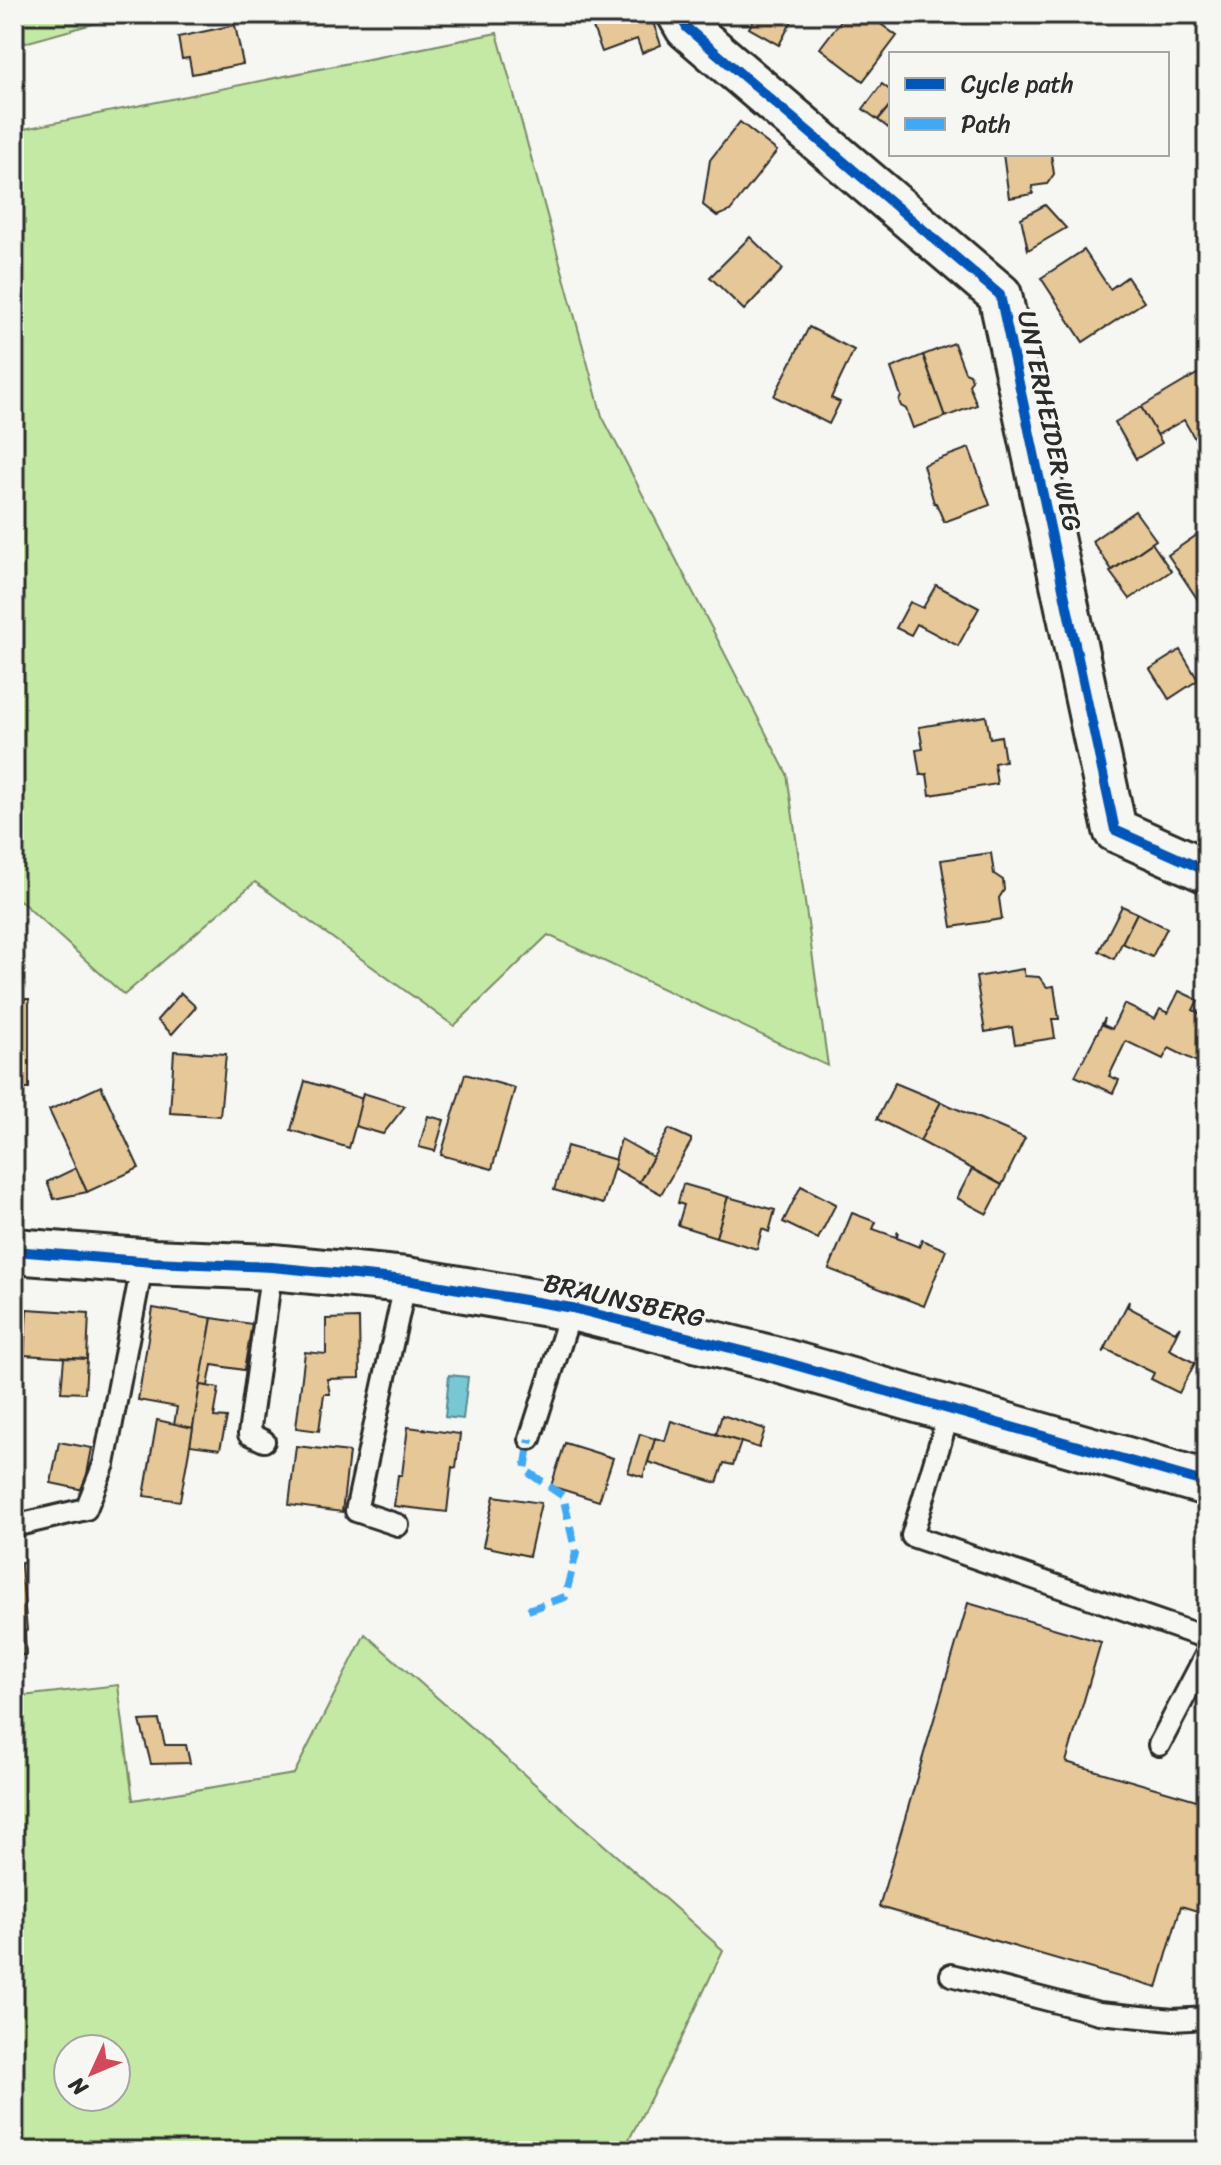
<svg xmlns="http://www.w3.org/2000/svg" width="1221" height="2165" viewBox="0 0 1221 2165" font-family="Sriracha,sans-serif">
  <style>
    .green { fill: #c4e9a4; stroke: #788a68; stroke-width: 2; fill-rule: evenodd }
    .water { fill: #78c8d3; stroke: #598990; stroke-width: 2 }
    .building { fill: #e5c798; stroke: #2b2b2b; stroke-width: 2 }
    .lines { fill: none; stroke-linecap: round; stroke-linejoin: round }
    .service-casing { stroke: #2b2b2b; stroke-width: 26 }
    .minor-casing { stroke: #2b2b2b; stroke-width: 48 }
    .secondary-casing { stroke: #2b2b2b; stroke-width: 50 }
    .service { stroke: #f6f6f2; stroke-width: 20 }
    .minor { stroke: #f6f6f2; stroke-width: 42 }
    .secondary { stroke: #f6f6f2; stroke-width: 44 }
    .quiet { stroke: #3fa9f5; stroke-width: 8; stroke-dasharray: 16 8; stroke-linecap: butt }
    .cycleway-casing { stroke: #f6f6f2; stroke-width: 15 }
    .cycleway { stroke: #0057b8; stroke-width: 10 }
    .labels { text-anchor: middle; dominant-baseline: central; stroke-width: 7; stroke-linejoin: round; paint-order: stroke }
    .street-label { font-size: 26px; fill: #2b2b2b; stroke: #f6f6f2 }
  </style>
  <rect width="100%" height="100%" fill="#f6f6f2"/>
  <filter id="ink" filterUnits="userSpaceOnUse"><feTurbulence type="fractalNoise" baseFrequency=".0125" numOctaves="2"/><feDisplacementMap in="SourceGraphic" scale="16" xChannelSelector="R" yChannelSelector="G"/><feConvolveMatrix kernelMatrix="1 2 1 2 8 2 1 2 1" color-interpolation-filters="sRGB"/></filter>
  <g filter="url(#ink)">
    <g class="green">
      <path d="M14,14H108L107,20L14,46Z"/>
      <path d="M497,33L602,416L787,774L828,1066L548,935L454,1026L255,882L124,995L14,895V131Z"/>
      <path d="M365,1634L723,1950L680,2042L623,2151H14V1697L118,1685L133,1800L294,1774ZM68,2049H116V2097H68Z"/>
    </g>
    <path class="water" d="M449,1375L468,1377L463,1419L445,1417Z"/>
    <g class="building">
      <path d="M588,14H650L661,45L642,53L637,39L602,52Z"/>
      <path d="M757,14H794L795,15L779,45L749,28Z"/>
      <path d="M846,14H877L881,17L878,22L897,36L863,81L820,48Z"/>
      <path d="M235,25L243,64L192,74L189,58L182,59L178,37Z"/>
      <path d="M882,84L891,91V104L878,120L863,109Z"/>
      <path d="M891,104V130L878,120Z"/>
      <path d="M740,122L777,151L730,211L717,216L703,205L710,160Z"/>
      <path d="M1003,154H1051L1054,174L1047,184L1032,186L1033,194L1009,198Z"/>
      <path d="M1045,205L1066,228L1028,250L1021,218Z"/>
      <path d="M750,237L783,269L744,310L710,277Z"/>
      <path d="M1084,250L1110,289L1127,277L1144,302L1083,342L1041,278Z"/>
      <path d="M809,327L854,350L831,398L840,402L829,424L774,396Z"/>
      <path d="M954,343L965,372L970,374L972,380L969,385L977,405L945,417L923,355Z"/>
      <path d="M923,355L945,417L913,428L906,409L901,406L899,401L901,396L891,368Z"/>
      <path d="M1207,368V460L1203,462L1206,458L1184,420L1157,435L1141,407Z"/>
      <path d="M1141,407L1162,443L1136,459L1115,422Z"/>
      <path d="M969,448L990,505L944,522L936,503H934L923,465Z"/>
      <path d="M1135,511L1156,540L1112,570L1092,541Z"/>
      <path d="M1207,528V612H1206L1168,555Z"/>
      <path d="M1152,543L1171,571L1130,599L1110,572Z"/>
      <path d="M936,585L979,608L958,646L917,624L911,635L896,628L910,602L923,608Z"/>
      <path d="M1180,650L1198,680L1169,699L1150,669Z"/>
      <path d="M986,716L990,738L1001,736L1005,761L994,763L997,784L930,795L927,774L920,775L916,750L923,749L919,727Z"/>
      <path d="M991,853L994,874L1003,880L1004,890L999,898L1002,919L952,927L941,860Z"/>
      <path d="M1122,906L1137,913L1114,959L1099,951Z"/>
      <path d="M1137,913L1167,928L1152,957L1122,943Z"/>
      <path d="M1023,969L1025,976L1039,977L1047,987L1054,986L1059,1019H1052L1055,1038L1015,1044L1012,1027L985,1032L976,977Z"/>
      <path d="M1179,991L1198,1000L1193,1010L1207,1017V1067L1169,1048L1163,1059L1126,1041L1109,1076L1119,1080L1113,1093L1075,1076L1105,1018L1103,1025L1112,1029L1124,1004L1155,1019L1160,1009L1168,1013Z"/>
      <path d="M181,993L196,1007L172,1034L157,1020Z"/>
      <rect x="14" y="999" width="15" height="90"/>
      <path d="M174,1051L226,1054L220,1116L170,1113Z"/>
      <path d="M465,1074L515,1088L492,1169L441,1155Z"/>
      <path d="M305,1081L363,1099L349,1148L291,1130Z"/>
      <path d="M895,1083L941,1102L920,1141L877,1119Z"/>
      <path d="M101,1086L139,1168L87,1192L49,1110Z"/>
      <path d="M363,1093L405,1106L383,1134L355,1126Z"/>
      <path d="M941,1102L1025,1138L1002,1185L920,1141Z"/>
      <path d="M428,1116L444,1120L435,1151L419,1147Z"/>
      <path d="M669,1129L691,1139V1142L661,1194L639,1182Z"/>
      <path d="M621,1139L653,1157L639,1182L613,1168Z"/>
      <path d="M567,1146L616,1160L603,1204L554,1190Z"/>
      <path d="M76,1168L87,1192L54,1199L47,1182Z"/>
      <path d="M972,1169L1002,1185L987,1214L957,1198Z"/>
      <path d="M683,1184L728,1197L716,1237L678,1225L684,1205L678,1203Z"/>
      <path d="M801,1186L836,1204L818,1239L783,1222Z"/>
      <path d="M728,1197L775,1210L769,1232L762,1229L757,1249L716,1237Z"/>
      <path d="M852,1213L876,1222L873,1229L896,1237L898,1231L897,1238L919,1247L922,1240L946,1250L924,1306L829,1269Z"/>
      <path d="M1129,1301L1128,1307L1175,1332L1180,1326L1169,1349L1195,1363L1179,1393L1151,1379L1154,1373L1106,1349L1103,1353Z"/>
      <path d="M153,1308L212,1318L193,1428L174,1425L177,1407L138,1400Z"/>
      <path d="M27,1309L89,1313L87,1359L24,1355Z"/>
      <path d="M212,1318L252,1324L244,1370L212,1365L208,1386L200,1385Z"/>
      <path d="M359,1318L360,1378L327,1379L330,1394H324L319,1431L296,1428L305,1352L326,1354V1319Z"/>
      <path d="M64,1358L87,1359L85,1393L61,1392Z"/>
      <path d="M200,1385L219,1388L214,1417L227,1418L220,1449L190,1445Z"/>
      <path d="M722,1415L765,1429L759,1448L716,1434Z"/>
      <path d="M157,1420L193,1428L180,1501L144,1496Z"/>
      <path d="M671,1421L741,1442L733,1465L724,1463L717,1483L648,1462L655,1438L665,1441Z"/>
      <path d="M408,1427L460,1434L456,1468L452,1467L447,1512L394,1506L398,1475H402Z"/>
      <path d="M640,1434L655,1439L643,1477L628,1472Z"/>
      <path d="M59,1442L92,1448L84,1490L51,1483Z"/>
      <path d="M565,1443L613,1458L599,1501L551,1486Z"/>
      <path d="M296,1446L349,1452L342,1512L289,1505Z"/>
      <path d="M494,1496L541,1503L529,1556L483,1546Z"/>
      <path d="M23,1562L21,1565L27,1630L25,1631L26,1655H14V1563Z"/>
      <path d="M968,1603L1101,1642L1066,1762L1207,1803V1914L1181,1906L1157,1988L879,1907Z"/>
      <path d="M159,1720L165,1745H186L190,1763L151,1764L140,1721Z"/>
    </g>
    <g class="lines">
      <defs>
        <g id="service">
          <path d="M950,1410L912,1536L1207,1638"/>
          <path d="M530,1439L572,1308"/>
          <path d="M264,1441L249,1434L272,1267"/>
          <path d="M398,1525L356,1511L406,1280"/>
          <path d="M14,1526L86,1509L104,1464L143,1261"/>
          <path d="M1159,1745L1207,1653"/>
          <path d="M951,1975L1099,2013L1173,2020L1207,2018"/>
        </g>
        <path id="minor" d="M679,14L687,28L1000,295L1115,830L1207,871"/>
        <path id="secondary" d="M14,1251L153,1262L272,1267L406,1280L572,1308L774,1359L1207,1483"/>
      </defs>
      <use href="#service" class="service-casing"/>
      <use href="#minor" class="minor-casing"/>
      <use href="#secondary" class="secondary-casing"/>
      <use href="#service" class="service"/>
      <use href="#minor" class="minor"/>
      <use href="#secondary" class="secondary"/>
      <path class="quiet" d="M528,1610L565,1597L576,1553L563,1496L525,1470L530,1439"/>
      <defs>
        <g id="cycleway">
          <path d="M679,14L687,28L1000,295L1115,830L1207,871"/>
          <path d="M14,1251L153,1262L272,1267L406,1280L572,1308L774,1359L1207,1483"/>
        </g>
      </defs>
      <use href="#cycleway" class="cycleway-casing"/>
      <use href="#cycleway" class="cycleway"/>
    </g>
  </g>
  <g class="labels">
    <g class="street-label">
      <text transform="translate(1050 421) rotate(78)">UNTERHEIDER WEG</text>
      <text transform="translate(624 1300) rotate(13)">BRAUNSBERG</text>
    </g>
  </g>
  <rect width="1221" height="2165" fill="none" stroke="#f6f6f2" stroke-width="48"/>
  <rect x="24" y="24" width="1173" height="2117" fill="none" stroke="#2b2b2b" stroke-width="3" filter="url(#ink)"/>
  <rect x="889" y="52" width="280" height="104" fill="#f6f6f2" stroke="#a5a5a2" stroke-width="2"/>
  <rect x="905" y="78" width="40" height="12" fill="#0057b8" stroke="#a5a5a2" stroke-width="2"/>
  <text x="961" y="92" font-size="24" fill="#2b2b2b">Cycle path</text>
  <rect x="905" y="118" width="40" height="12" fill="#3fa9f5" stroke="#a5a5a2" stroke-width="2"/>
  <text x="961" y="132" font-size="24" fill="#2b2b2b">Path</text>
  <g transform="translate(92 2073) rotate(226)"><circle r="38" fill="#f6f6f2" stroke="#a5a5a2" stroke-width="2"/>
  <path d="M0-6L14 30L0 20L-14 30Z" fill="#d1495b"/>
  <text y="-12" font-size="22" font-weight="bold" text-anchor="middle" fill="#2b2b2b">N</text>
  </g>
</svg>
